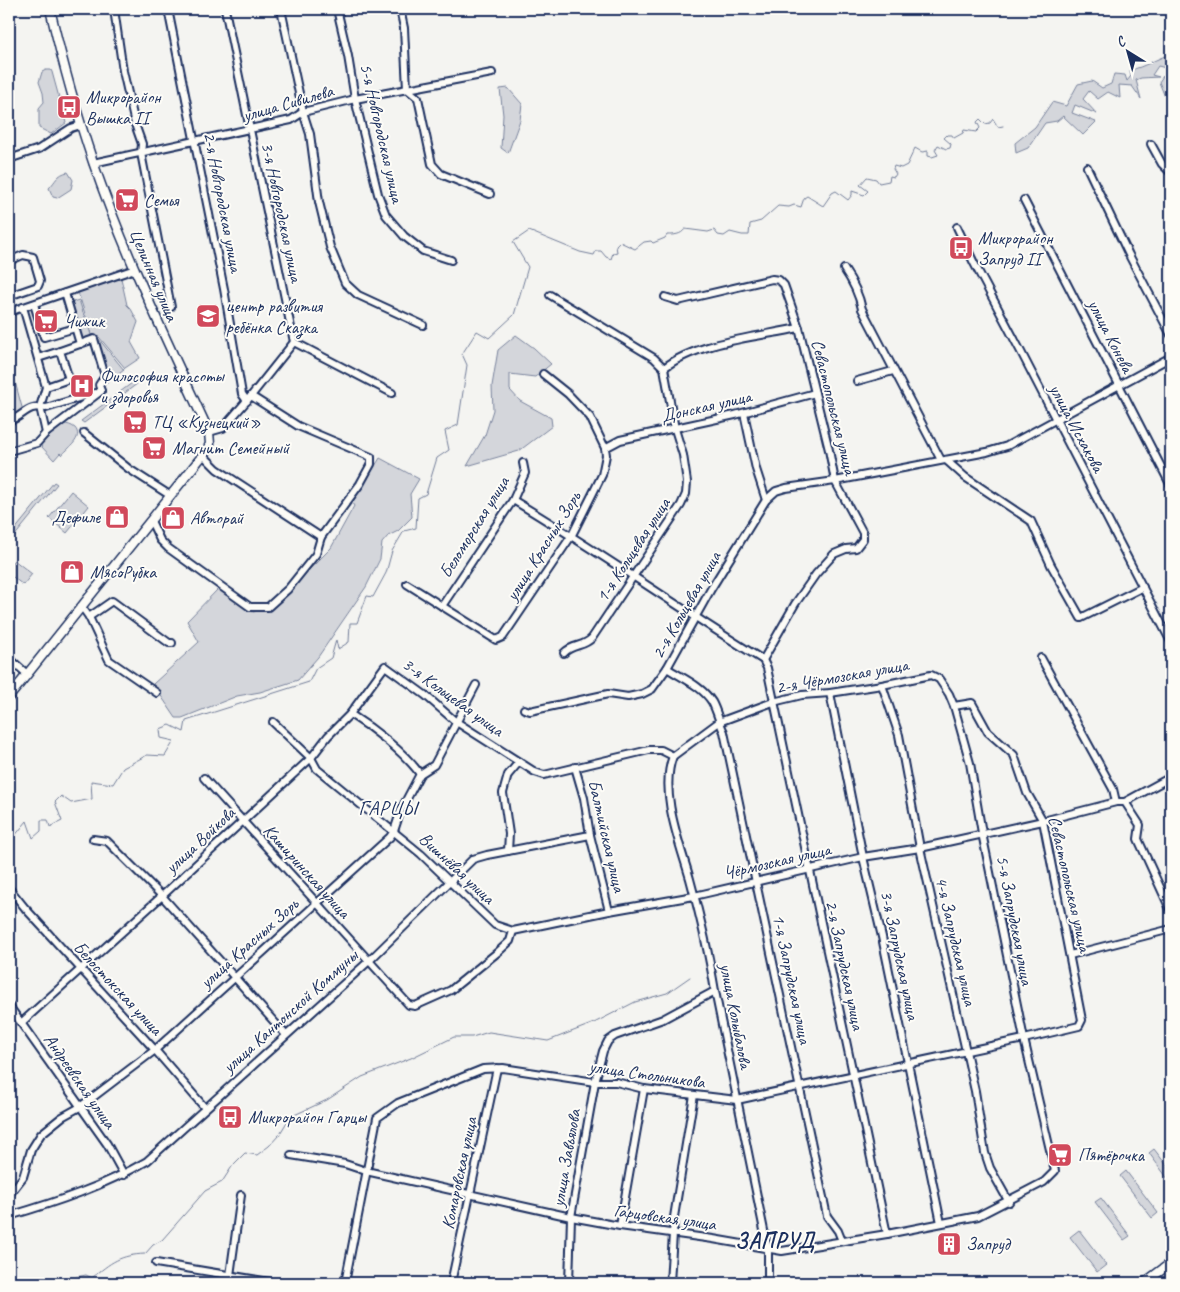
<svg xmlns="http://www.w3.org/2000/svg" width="1180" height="1292" viewBox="0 0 1180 1292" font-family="Caveat,sans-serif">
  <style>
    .green { fill: #d4d6db; stroke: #78829c }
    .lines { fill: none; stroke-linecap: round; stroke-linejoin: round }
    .stream { stroke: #717c98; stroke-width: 1 }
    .minor-casing { stroke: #1b2f5e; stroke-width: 10 }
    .major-casing { stroke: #1b2f5e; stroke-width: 11 }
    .minor { stroke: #fdfcf7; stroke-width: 6 }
    .major { stroke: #fdfcf7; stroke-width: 8 }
    .labels { text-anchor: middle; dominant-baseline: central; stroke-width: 4; stroke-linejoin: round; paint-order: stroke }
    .poi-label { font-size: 18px; fill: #1b2f5e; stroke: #fdfcf7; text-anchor: start }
    .street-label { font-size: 18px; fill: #1b2f5e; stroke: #fdfcf7 }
    .quarter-label { font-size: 20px; letter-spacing: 1px; fill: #1b2f5e; stroke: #fdfcf7 }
    .district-label { font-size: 22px; font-weight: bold; letter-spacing: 1px; fill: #1b2f5e; stroke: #fdfcf7 }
  </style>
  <rect width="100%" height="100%" fill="#f4f4f1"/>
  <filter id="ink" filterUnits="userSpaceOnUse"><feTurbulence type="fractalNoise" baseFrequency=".02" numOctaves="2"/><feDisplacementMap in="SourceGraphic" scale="10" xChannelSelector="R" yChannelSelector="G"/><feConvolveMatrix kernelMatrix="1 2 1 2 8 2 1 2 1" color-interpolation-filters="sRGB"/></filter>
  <g filter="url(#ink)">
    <g class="green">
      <path d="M1171,54V62L1166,68L1158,66L1152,75L1159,77L1141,78L1136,80L1141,99L1132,86L1119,85L1120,98L1108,92L1098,99L1089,91L1083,99L1097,114L1075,105L1072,113L1096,122L1083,135L1063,116L1057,121L1045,123L1028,148L1016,153L1015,143L1035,127L1052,102L1066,106L1078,84L1092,81L1102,88L1111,84L1114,74L1125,75L1127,81L1131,76L1130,70C1145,67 1157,58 1171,54Z"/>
      <path d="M46,70H51L52,72L66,123L51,134L39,128V108L44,102L43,93L39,82L42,72Z"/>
      <path d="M1171,71V97H1165L1159,82L1163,76Z"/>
      <path d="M508,88L522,104L520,120L508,153L501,148L503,115L500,89Z"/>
      <path d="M68,172L73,180L71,189L57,198L53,197L49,188C56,181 57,174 68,172Z"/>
      <path d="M121,278L127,305L131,309L138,322L131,342L140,358L125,368L99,337L92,336L88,324L92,339L80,342L76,327L88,323L78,292Z"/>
      <path d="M79,300L86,322L76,325L69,303Z"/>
      <path d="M516,335L534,348L551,364L535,377L510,374V390L520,401L551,418L552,426L519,451L467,466L485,435L493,410L492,386L498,350Z"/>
      <path d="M98,338L124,370L108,382Z"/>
      <path d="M9,360L23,411L9,415Z"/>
      <path d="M136,380L137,384L84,423L81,421Z"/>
      <path d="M63,424C68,424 71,425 75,428C84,438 67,449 62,455L60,453L54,460L41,446V443Z"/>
      <path d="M380,458L419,479L410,494L412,517L398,531L388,536L382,543L380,559L366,587L318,657L298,680L260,692L237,696L182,718H176L153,684L199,642L187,621L218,589L253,612L270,609L331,548L354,506L352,503Z"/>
      <path d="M54,482L57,484L9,543V537Z"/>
      <path d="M71,491L89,506L67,533L49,518Z"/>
      <path d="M14,560L32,574L23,585L9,574V566Z"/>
      <path d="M1154,1149L1171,1171V1183L1149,1153Z"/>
      <path d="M1126,1171L1158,1213L1152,1218L1120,1176Z"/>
      <path d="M1101,1198L1130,1236L1124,1240L1095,1202Z"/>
      <path d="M1079,1230L1106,1265L1097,1272L1070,1237Z"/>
    </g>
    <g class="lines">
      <g class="stream">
        <path d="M9,843L27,821L33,838L41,831V820H48L50,827L62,821L55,802L61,796L71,803L92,799L91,781L113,784L123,768L147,755L165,756L174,741L161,738L160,729L170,725L184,732L186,721L309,682L316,668L331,658L336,640L338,649L349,642L350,623H357L367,596L373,597L386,573L392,551L404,531L416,528L418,498L426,494L437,458L449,450L445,431L458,425L467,365L462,354L477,331L489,338L514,315L528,267L513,242L529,231L580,252L594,255L596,251H601L606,257L611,259L613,253L617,252L616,246L620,242L635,249L644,242L651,241L653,243L665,238L667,235C674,235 681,235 685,229L708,232L714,230L718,235L724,236L730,232L742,235H749L750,224L761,221L778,206L789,207L794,205L801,207L804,198L807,196L823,206L832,193L836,191L848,200L852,195V191L864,195L868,191L860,185L867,177L876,179L879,183L889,181L890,176L894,177L896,174L893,169L894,166L901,168L907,165L915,148L922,152L928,151V156L932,157L938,155L935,150L938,145L946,149L950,148L951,144L944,138L947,135H952L954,138L963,133L964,130L976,132L980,128L977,122L980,119L985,124L990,123L993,119L998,127L1003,126"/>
        <path d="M61,1283H66"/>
        <path d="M78,1283L76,1277L86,1275L92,1278C111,1262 120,1255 145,1254L153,1245L162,1240L205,1191L222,1182L233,1165L245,1153L257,1155L269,1146L279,1135L290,1117L327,1100L362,1077L411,1058L454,1037H472L489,1032L548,1041L594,1023L635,1002L667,993L690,977"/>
      </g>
      <defs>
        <g id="minor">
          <path d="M114,9L123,71L135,124L142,144L141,153L171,307"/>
          <path d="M168,9L224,289L242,394L247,401"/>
          <path d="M225,9L294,342L392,393"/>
          <path d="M281,9L303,112L310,134L319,202L330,247L345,283L358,295L423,325"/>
          <path d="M337,9L348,56L355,99L378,194L386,215L404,236L423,251L451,260"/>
          <path d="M400,9L404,28L407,89L418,98L432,164L441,174L490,194"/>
          <path d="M1151,144L1162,164L1171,173"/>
          <path d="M9,159L39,149L71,128L81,125"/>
          <path d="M93,163L291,120L303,112L355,99L492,73"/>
          <path d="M1087,167L1129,255L1171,335"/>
          <path d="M1024,200L1171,486"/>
          <path d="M957,227L974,263L1020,350L1171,642"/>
          <path d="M9,261L23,255L33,257L40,281L38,286L9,296"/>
          <path d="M844,269C853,282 859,294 862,309L941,460"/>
          <path d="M65,293L80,344"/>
          <path d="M550,295L654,358L664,368L675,429L683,455L687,482L686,494L681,505L592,638C584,647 572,644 564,653"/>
          <path d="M665,297L678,301L772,279L779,280L784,285L799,328L829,450L835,481L863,533V539L856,548L846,549L834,554L816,574L795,604L763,660"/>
          <path d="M34,304L44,337L75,328"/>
          <path d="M23,307L46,387"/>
          <path d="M9,312L135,269"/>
          <path d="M38,358L60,351"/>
          <path d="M664,368C697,342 757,337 799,328"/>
          <path d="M857,381L893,371"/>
          <path d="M744,413L756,469L766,500"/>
          <path d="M9,421C25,416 26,404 46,408L95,393"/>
          <path d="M209,432L223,428L251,396L294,342"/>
          <path d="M46,433L40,407L46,387L69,379L60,351L94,339L105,376L99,385L101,391"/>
          <path d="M84,433L129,469L171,496"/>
          <path d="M605,448L620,440L735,415L815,393"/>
          <path d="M9,451L37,443L46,433L101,391"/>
          <path d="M203,455L217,469L321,537"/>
          <path d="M946,460L965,477L1031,521L1051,565L1081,618L1143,587"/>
          <path d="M513,500C598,551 679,608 763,660L767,668L887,1234"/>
          <path d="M151,521L160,540L168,548L250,607H268L288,589L316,554L321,537L360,484L371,464V457L298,426L251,396"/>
          <path d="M407,584L496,640L503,637L572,535L602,475L606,455L605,448L590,417L568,394L543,374"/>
          <path d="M442,606L513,500L525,473L523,463"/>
          <path d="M82,607L89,617L109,660L157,693"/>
          <path d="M89,617L112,601L169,643H172"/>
          <path d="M9,658L27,674"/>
          <path d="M1041,658L1113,789L1116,802"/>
          <path d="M667,668C682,678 702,686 712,702C717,711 719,722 724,732L827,1216L838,1231L842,1241"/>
          <path d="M882,685L899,735L920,848L975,1091L985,1153L990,1168L1009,1202"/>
          <path d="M830,693L863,857L882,937L941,1223"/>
          <path d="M524,709L530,711L608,694L628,697L642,694L652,689L667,668L711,589L766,500L776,491L786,488L835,481L987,452L1007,446L1171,357"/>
          <path d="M350,714C374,729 404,752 420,774"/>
          <path d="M273,722L311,758L317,769L421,854L495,925L513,931L609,911L694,896L863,857L920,848L1043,821L1116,802H1125L1171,777"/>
          <path d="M673,756C659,792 680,844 690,879C700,916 709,954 715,991L768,1250V1283"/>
          <path d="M575,767L584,798L590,835L609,911"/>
          <path d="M204,778L409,1005L415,1006L451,990L498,952L510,941L513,931"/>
          <path d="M1125,802L1140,825L1138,839L1171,911"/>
          <path d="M93,839L107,841L162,896L286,1035"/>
          <path d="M508,851L509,834L503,793L508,775L519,762"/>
          <path d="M9,888L25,908L155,1050L205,1108"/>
          <path d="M1070,955L1171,929"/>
          <path d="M9,1006L107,1144L124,1175"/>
          <path d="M21,1023L162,896L311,758L328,736L350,714L385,666L425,695L455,721L535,772L544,775L649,750H661L673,756"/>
          <path d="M291,1155L345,1164L366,1171L571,1217L620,1226L713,1239L782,1251L887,1234L978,1216L1044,1182L1055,1171L1024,1039L982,833L970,763L954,706L949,694L939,679L931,675L882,685L830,693L802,695L773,702L719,722L673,756"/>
          <path d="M9,1195L23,1177L31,1150L41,1134L62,1117L80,1107L155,1050L390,837L394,831L401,810L420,774L434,765L476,685"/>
          <path d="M9,1216C57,1202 104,1186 147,1161L369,961L473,859L487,855L590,835"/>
          <path d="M620,1226L644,1089"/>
          <path d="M156,1263L276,1283"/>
          <path d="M229,1283L241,1195"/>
          <path d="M345,1283L377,1118L398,1103L483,1069L503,1068L595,1082H616L644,1089L737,1100L1024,1039L1079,1026L1082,1020L1043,821L1027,793L1014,755L988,732L972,703L954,706"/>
          <path d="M451,1283L497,1068"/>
          <path d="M569,1283L571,1217L595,1082L603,1051L608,1041L615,1036L663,1019L715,991"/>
          <path d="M670,1283L674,1217L694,1095"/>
        </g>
        <g id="major">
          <path d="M9,697L207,450L210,444L209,432C168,343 125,255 93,162C76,112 62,60 50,9"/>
          <path d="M1144,1283L1171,1263"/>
        </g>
      </defs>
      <use href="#minor" class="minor-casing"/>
      <use href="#major" class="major-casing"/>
      <use href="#minor" class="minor"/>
      <use href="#major" class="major"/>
    </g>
  </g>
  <defs>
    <symbol id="bus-square" viewBox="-11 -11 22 22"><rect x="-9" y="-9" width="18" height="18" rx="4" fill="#d1495b" stroke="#fdfcf7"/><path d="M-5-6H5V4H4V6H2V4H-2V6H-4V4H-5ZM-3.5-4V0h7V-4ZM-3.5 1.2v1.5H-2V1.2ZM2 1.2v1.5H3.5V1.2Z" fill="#fff"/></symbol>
    <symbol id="supermarket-square" viewBox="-11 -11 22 22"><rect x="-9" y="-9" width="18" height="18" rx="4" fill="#d1495b" stroke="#fdfcf7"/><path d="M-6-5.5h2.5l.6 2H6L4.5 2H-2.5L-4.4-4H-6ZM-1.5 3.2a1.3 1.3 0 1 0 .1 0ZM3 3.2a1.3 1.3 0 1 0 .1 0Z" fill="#fff"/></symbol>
    <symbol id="school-square" viewBox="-11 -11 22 22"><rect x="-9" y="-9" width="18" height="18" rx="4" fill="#d1495b" stroke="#fdfcf7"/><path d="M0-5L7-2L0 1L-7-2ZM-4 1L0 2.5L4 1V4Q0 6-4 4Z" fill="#fff"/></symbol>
    <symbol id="hospital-square" viewBox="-11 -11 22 22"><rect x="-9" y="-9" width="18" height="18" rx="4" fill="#d1495b" stroke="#fdfcf7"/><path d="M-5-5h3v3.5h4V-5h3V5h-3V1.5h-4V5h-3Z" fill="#fff"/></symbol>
    <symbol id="shop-square" viewBox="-11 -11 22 22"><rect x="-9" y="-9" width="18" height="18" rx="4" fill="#d1495b" stroke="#fdfcf7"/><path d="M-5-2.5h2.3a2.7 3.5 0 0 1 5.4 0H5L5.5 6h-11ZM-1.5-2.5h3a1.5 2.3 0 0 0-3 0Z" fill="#fff"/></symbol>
    <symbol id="building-square" viewBox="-11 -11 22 22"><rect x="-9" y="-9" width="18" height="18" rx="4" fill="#d1495b" stroke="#fdfcf7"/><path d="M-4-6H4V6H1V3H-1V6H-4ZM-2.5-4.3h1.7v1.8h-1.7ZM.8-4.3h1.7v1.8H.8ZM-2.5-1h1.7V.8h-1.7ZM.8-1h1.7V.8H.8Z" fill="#fff"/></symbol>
  </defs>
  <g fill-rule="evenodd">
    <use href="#bus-square" x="55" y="93" width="28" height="28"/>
    <use href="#supermarket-square" x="113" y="186" width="28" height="28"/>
    <use href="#bus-square" x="947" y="234" width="28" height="28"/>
    <use href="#school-square" x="194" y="302" width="28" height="28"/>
    <use href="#supermarket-square" x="32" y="307" width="28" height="28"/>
    <use href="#hospital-square" x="68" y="372" width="28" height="28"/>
    <use href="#supermarket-square" x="121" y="408" width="28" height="28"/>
    <use href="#supermarket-square" x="140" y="434" width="28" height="28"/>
    <use href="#shop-square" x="103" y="503" width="28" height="28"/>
    <use href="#shop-square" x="159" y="504" width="28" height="28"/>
    <use href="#shop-square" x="58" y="558" width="28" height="28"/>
    <use href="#bus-square" x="216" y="1103" width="28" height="28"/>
    <use href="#supermarket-square" x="1046" y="1141" width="28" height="28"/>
    <use href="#building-square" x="935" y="1230" width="28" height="28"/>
  </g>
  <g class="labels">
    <g class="poi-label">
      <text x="86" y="97">Микрорайон<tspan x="86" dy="21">Вышка II</tspan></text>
      <text x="144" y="200">Семья</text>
      <text x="978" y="238">Микрорайон<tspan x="978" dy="21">Запруд II</tspan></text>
      <text x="226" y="306">центр развития<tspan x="226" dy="21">ребёнка Сказка</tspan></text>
      <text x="64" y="321">Чижик</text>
      <text x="100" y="376">Философия красоты<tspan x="100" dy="21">и здоровья</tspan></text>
      <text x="152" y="422">ТЦ «Кузнецкий»</text>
      <text x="172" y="448">Магнит Семейный</text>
      <text x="100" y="517" text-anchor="end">Дефиле</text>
      <text x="190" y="518">Авторай</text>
      <text x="90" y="572">МясоРубка</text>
      <text x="248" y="1117">Микрорайон Гарцы</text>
      <text x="1078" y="1155">Пятёрочка</text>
      <text x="966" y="1244">Запруд</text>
    </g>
    <g class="street-label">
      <text transform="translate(288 103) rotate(-16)">улица Сивилева</text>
      <text transform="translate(382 133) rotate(77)">5-я Новгородская улица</text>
      <text transform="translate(223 202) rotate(79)">2-я Новгородская улица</text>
      <text transform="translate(282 212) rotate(78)">3-я Новгородская улица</text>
      <text transform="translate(154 275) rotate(67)">Целинная улица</text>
      <text transform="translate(1111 336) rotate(63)">улица Конева</text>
      <text transform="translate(706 406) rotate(-13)">Донская улица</text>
      <text transform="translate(834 407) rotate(76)">Севастопольская улица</text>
      <text transform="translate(1077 428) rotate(62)">улица Исхакова</text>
      <text transform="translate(474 527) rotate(-58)">Беломорская улица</text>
      <text transform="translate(543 546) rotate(-58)">улица Красных Зорь</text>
      <text transform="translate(633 550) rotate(-57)">1-я Кольцевая улица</text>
      <text transform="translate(686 605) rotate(-60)">2-я Кольцевая улица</text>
      <text transform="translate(842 676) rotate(-10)">2-я Чёрмозская улица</text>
      <text transform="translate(453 697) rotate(36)">3-я Кольцевая улица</text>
      <text transform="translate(607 836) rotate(77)">Балтийская улица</text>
      <text transform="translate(200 840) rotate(-43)">улица Войкова</text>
      <text transform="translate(777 861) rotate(-13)">Чёрмозская улица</text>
      <text transform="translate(457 868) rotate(43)">Вишнёвая улица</text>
      <text transform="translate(307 871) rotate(48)">Каширинская улица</text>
      <text transform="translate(1070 884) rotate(77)">Севастопольская улица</text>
      <text transform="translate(1015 920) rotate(79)">5-я Запрудская улица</text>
      <text transform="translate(956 941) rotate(77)">4-я Запрудская улица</text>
      <text transform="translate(249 943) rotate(-42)">улица Красных Зорь</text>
      <text transform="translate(900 955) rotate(78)">3-я Запрудская улица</text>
      <text transform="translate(845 965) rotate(78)">2-я Запрудская улица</text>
      <text transform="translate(792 979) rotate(78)">1-я Запрудская улица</text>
      <text transform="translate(118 988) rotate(47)">Белостокская улица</text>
      <text transform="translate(290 1011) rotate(-42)">улица Кантонской Коммуны</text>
      <text transform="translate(736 1016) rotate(79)">улица Колыбалова</text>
      <text transform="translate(647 1074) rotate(8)">улица Стольникова</text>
      <text transform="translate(80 1081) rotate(55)">Андреевская улица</text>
      <text transform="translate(566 1158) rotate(-80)">улица Завьялова</text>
      <text transform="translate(459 1173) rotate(-78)">Комаровская улица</text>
      <text transform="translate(665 1217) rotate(8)">Гарцовская улица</text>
    </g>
    <g class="quarter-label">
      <text x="388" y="808">ГАРЦЫ</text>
    </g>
    <g class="district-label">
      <text x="775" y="1241">ЗАПРУД</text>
    </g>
  </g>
  <rect width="1180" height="1292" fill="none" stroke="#fdfcf7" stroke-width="30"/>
  <rect x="15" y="15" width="1150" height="1262" fill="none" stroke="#1b2f5e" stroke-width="2" filter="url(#ink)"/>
  <g transform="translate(1128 52) rotate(323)" stroke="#fdfcf7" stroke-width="4" paint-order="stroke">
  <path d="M0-4L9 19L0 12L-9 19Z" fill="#1b2f5e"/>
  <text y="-8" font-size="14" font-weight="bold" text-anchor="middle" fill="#1b2f5e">С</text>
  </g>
</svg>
